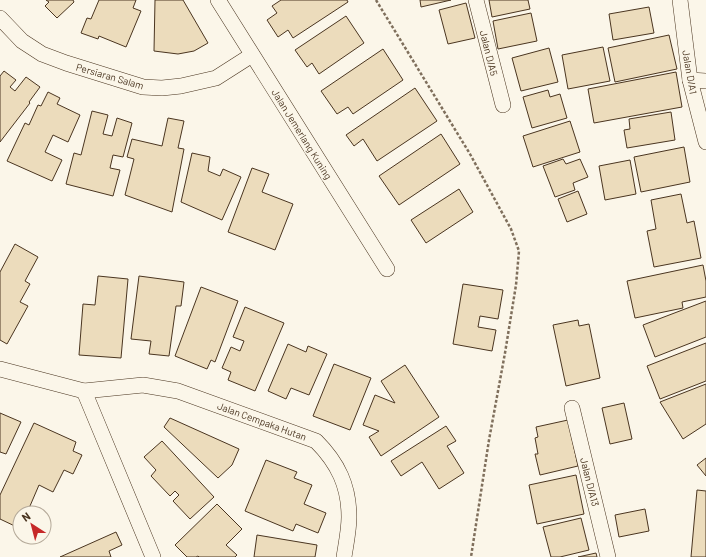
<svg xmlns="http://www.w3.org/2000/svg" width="706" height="557" viewBox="0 0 706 557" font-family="Barlow,sans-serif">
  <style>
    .building { fill: #ecdcbc; stroke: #4a3520 }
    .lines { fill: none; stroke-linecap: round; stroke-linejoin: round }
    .minor-casing { stroke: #4a3520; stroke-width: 16 }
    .path { stroke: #7f6f5c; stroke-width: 2.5; stroke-dasharray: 3 2; stroke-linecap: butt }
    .minor { stroke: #fbf6e9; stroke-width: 15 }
    .labels { text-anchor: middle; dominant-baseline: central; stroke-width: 3; stroke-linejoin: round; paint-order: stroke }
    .street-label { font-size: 10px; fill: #4a3520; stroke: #fbf6e9 }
  </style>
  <rect width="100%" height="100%" fill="#fbf6e9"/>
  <g class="building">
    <path d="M46,0H73L74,2L57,18L45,6L49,2Z"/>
    <path d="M99,0H136L133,8L141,11L126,47L99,36L98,39L81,33L87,18L91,19Z"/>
    <path d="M155,0H183L208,43L194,51L178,54L154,51Z"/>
    <path d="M281,0H347L348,2L293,38L288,30L278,37L267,20L277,13L272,6Z"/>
    <path d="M420,0H451L421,7Z"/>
    <path d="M489,0H528L530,9L492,17Z"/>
    <path d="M466,3L475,38L448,44L439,10Z"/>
    <path d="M649,7L654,33L613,40L609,14Z"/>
    <path d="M531,13L537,41L498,49L493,21Z"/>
    <path d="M346,16L364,43L319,74L312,63L307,67L295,50Z"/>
    <path d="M669,35L677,69L615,82L608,48Z"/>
    <path d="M603,47L610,81L568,89L562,55Z"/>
    <path d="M549,48L558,82L521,91L512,58Z"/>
    <path d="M383,49L403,80L353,114L348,107L337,114L321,91Z"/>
    <path d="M4,71L16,80L10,87L15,91L26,77L40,87L29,102L30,103L0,142V76Z"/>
    <path d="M676,72L682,107L594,123L588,89Z"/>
    <path d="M415,88L437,121L377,161L363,139L354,146L346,135Z"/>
    <path d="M548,90L550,97L560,94L567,118L532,128L523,97Z"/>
    <path d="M48,92L60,98L57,104L80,115L68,142L53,135L45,152L62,160L52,181L7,161L25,123L29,125L38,105L41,106Z"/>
    <path d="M92,111L108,115L103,134L112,136L117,118L132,123L123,157L113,155L110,168L120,170L113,196L66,184L74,153L81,155Z"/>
    <path d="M671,112L675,140L627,148L624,130L630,129L629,119Z"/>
    <path d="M168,118L184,121L178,148L184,149L172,212L125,195L134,159L127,157L132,139L162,146Z"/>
    <path d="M570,121L580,152L533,167L523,136Z"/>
    <path d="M441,134L460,164L399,205L379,176Z"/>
    <path d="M684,147L690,182L641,192L634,157Z"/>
    <path d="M192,153L210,157L208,171L220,176L223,169L241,177L222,220L181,202Z"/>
    <path d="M563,159L566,164L580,159L588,177L573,183L575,190L555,197L543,166Z"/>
    <path d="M630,160L636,194L605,200L599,166Z"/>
    <path d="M252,168L269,174L262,192L293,204L275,250L228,232Z"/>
    <path d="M459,189L473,212L426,243L411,220Z"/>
    <path d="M578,191L587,214L567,222L558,199Z"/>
    <path d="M681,194L687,223L694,221L701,258L654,267L647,231L656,229L651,200Z"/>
    <path d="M15,244L38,257L25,281L30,284L20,302L28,306L7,344L0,340V272Z"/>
    <path d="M703,265L706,281V297L682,302L683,308L635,318L627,281Z"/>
    <path d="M98,276L128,279L121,358L79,355L83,304L95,305Z"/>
    <path d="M139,276L184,282L181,306H176L169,356L149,354L151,341L131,339Z"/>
    <path d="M463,284L503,290L498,319L480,316L478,327L496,330L492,351L453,344Z"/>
    <path d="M201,287L238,301L215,362L211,360L207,369L175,356Z"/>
    <path d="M706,301V337L655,357L643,325Z"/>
    <path d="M245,307L284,323L255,391L228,380L231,372L222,368L231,347L240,351L244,341L233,337Z"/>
    <path d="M578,320L579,326L589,324L600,378L566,386L553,325Z"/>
    <path d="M706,343V381L660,399L647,366Z"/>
    <path d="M288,344L306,352L308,346L327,354L309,395L291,388L286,399L268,391Z"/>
    <path d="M334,364L371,378L350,430L313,416Z"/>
    <path d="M405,365L439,417L381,456L369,437L379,431L363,425L375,395L395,403L381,381Z"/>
    <path d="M706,384V424L683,439L660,402Z"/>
    <path d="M624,403L632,439L610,444L602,408Z"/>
    <path d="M0,413L21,422L6,454L0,452Z"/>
    <path d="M170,418L239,449L232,465L218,478L164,427Z"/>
    <path d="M568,420L578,466L540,475L535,454H538L535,438L538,437L536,427Z"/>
    <path d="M34,423L76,442L73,451L82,455L73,474L64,470L53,492L39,485L27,513H20L19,528L0,519V495Z"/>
    <path d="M446,426L456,441L447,446L464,473L439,489L422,462L401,476L391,461Z"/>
    <path d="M162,441L214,497L190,519L173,501L179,495L175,491L170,496L151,476L156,470L144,457Z"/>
    <path d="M706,458V476L697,465Z"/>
    <path d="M266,460L297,472L294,478L312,485L304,504L326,513L318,533L296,524L293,531L245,511Z"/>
    <path d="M576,475L584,514L537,524L529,485Z"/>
    <path d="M697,490L706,491V557H691Z"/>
    <path d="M217,504L242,529L226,545L237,555L235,557H199L198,556L196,557H187L175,545Z"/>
    <path d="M645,509L649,531L619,537L615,515Z"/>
    <path d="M581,518L589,550L560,557H551L543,527Z"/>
    <path d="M116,532L122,545L109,551L111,557H60Z"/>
    <path d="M257,535L317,545L315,557H254Z"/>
    <path d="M596,553L597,557H578Z"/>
  </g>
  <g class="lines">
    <defs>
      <g id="minor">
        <path d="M218,0L387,269"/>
        <path d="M476,0L503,105"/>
        <path d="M680,0L690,80L706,142"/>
        <path d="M0,18L22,41L42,54L66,63L143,87L162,88L181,86L216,78L252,55"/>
        <path d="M690,80L706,81"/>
        <path d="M0,369L84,391L143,385L178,391L316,441C338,463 349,486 349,517C349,530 346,544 344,557"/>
        <path d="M84,391L153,557"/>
        <path d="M572,408L608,557"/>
      </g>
    </defs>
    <use href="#minor" class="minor-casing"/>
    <path class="path" d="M376,0L470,154L511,229L519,251L516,285L505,353L489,440L471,557"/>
    <use href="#minor" class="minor"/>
  </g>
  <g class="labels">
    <g class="street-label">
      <text transform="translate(489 53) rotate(76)">Jalan D/A5</text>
      <text transform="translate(690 72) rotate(80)">Jalan D/A1</text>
      <text transform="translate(110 76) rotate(16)">Persiaran Salam</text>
      <text transform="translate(302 134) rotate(58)">Jalan Jemerlang Kuning</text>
      <text transform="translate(262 421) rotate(20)">Jalan Cempaka Hutan</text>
      <text transform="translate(590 482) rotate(76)">Jalan D/A13</text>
    </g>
  </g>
  <g transform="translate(32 525) rotate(324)"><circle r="19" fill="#fbf6e9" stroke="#b4a999"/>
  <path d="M0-3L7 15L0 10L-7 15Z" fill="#c62828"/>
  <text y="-6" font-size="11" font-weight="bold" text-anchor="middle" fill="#4a3520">N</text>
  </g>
</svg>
